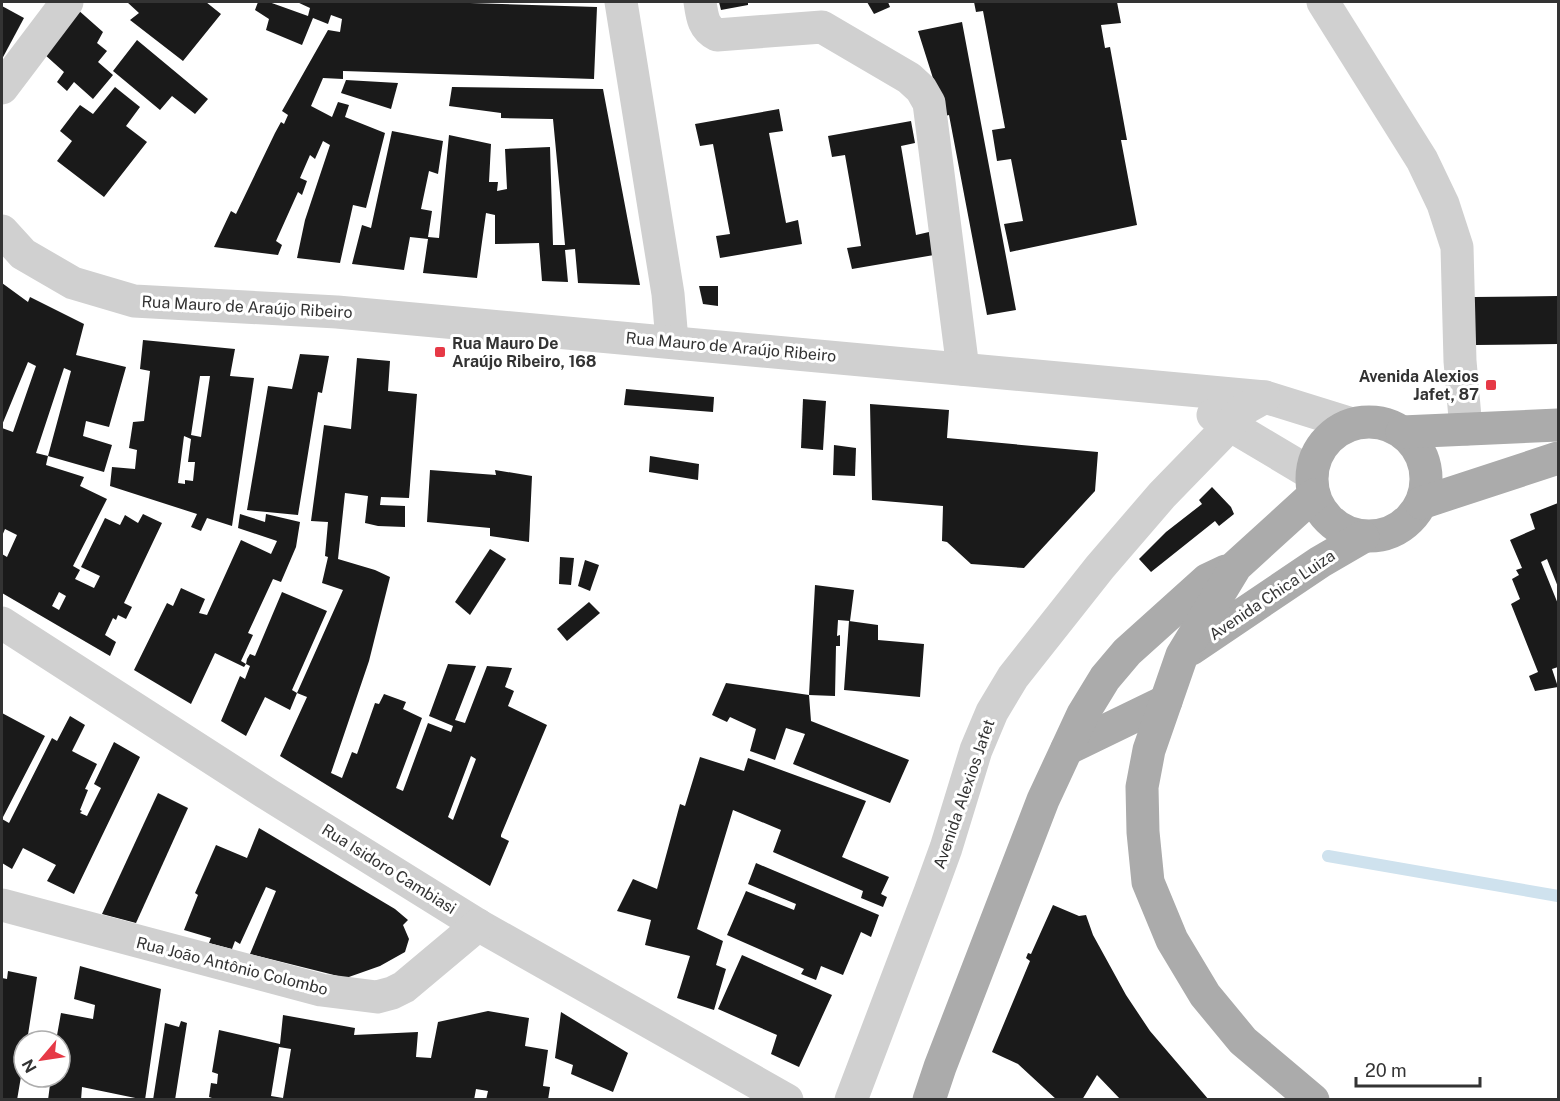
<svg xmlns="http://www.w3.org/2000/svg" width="1560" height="1101" viewBox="0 0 1560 1101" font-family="'Public Sans',sans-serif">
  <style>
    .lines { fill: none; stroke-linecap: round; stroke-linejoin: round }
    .stream { stroke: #cfe2ee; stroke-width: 12 }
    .building { fill: #1a1a1a; fill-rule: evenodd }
    .minor { stroke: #d0d0d0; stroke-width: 33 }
    .major { stroke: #ababab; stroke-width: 33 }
    .poi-dot { fill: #e63946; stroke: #fff; stroke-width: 2 }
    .labels { text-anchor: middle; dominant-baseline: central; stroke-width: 6; stroke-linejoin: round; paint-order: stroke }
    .street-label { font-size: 16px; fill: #333; stroke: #fff }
    .poi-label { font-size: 16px; font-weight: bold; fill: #333; stroke: #fff; text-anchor: start }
  </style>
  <rect width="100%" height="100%" fill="#fff"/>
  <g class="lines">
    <path class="stream" d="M1328,856L1558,896"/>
  </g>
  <g class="building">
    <path d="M127,2H206L221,14L183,61L130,20L139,13Z"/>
    <path d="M258,2H269L308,16L310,8L297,2H438L597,7L594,79L343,71V79L323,78L311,106L332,117L338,102L349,105L345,117L385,133L366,208L353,205L340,263L297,258L305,220L330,145L323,141L315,159L310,155L300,178L307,181L302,195L298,192L276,241L282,245L278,255L214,247L231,211L236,214L275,133L281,122L284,124L288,115L282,111L328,30L340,32L342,19L331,15L328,24L313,18L302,45L266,30L269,19L255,10Z"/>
    <path d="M719,2H748V5L721,10Z"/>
    <path d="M867,2H888L890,7L874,14Z"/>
    <path d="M974,2H1117L1121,23L1101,25L1105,48L1110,47L1127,140H1121L1137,225L1010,252L1004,224L1023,221L1011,159L997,161L992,130L1005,128L983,11L976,12Z"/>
    <path d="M2,6L24,18L2,59Z"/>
    <path d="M77,9L103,32L97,43L107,51L98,62L113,75L93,99L74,82L67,91L57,82L64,72L44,54Z"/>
    <path d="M962,22L1016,310L987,315L949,115L945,116L918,31Z"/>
    <path d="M137,40L208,99L195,114L172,96L160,110L113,71Z"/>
    <path d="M346,80L398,83L391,109L341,93Z"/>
    <path d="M115,87L140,107L126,126L147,142L104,197L57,161L72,141L60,131L76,110L80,105L93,114Z"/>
    <path d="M452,87L603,89L640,285L578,283L575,249L565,250L568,282L542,281L539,243L495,244V215L486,213L477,278L423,273L428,239L410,237L404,270L352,264L362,225L371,228L392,131L443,141L438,174L429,171L421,209L432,211L428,237L439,238L449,135L491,144L489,182H498L497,191L507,189L505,149L550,147L553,245H565L553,119L501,118V113L449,106Z"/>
    <path d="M779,109L783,131L769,133L786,223L798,220L802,244L720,258L716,236L730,234L713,144L700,146L695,124Z"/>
    <path d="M911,121L915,143L901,146L916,235L929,232L934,255L852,269L847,248L861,246L845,155L832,157L828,136Z"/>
    <path d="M2,283L28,302L30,297L84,324L76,355L126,367L109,427L86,421L83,436L112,445L104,472L48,456L71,371L64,368L36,453L48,456L46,465L84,477L80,486L107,499L73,566L80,570L75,579L94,588L100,576L81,567L105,518L120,525L125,515L138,523L143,514L162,523L124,603L132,607L126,619L118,615L116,620L113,618L105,635L116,642L110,656L2,593V554L7,557L17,535L5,529L2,536V428L13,432L36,366L28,362L2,425ZM59,592L66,596L59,610L52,606Z"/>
    <path d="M699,286H718V306L703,304Z"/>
    <path d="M1558,296V344L1474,345V297Z"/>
    <path d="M143,340L235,349L230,376L254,378L232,526L207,518L201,531L191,527L197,514L110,486L112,467L135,469L137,450L129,448L133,422L144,421L150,371L140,369ZM200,376H210L201,437L191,435ZM184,436L191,439L188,462H195L193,481L185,480V484L178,483Z"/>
    <path d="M300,354L329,356L322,393L318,392L298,515L247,510L268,386L292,389Z"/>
    <path d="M357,358L390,361L388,391L417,394L409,498L381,497L380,505L405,506V527L378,526L365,523L368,496L345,493L338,559L375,570L390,577L369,661L331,773L342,778L352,752L357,754L375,703L379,704L384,694L406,702L403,709L422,718L396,788L403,791L428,723L451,732L453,726L429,716L448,664L476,666L455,720L465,723L487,666L512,668L505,687L514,691L508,706L547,725L501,835V837L509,841L490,886L280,756L307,697L297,693L343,590L322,583L328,557L325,556L328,522L311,521L324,425L351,429ZM471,756L476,759L453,820L448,817Z"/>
    <path d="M626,389L714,397L713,412L624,405Z"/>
    <path d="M803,399L826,401L823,450L801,448Z"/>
    <path d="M870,404L949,410L947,438L1098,452L1095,491L1024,568L971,564L947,542L942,541L943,506L872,500Z"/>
    <path d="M834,445L856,448L855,476L833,475Z"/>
    <path d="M650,456L699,464L698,480L649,472Z"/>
    <path d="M430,470L496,475L495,470L532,476L529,542L490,536V528L427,522Z"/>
    <path d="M1212,487L1231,507L1234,514L1219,526L1215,521L1151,572L1139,559L1166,532L1202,504L1199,500Z"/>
    <path d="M1558,503V587L1547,559L1541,562L1558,604V667L1552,669L1558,687L1535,691L1529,676L1538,672L1511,604L1520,599L1512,579L1519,575L1516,570L1522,568L1510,540L1535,529L1530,514Z"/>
    <path d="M240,514L265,522L266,514L300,522L296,547L281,582L273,579L248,633L253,635L241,661L246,664L244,667L215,653L191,704L134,670L167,603L173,606L181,588L205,599L199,613L207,615L241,540L271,554L277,541L238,528Z"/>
    <path d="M490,549L506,559L470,615L455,602Z"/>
    <path d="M560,557L574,558L571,585L559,584Z"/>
    <path d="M585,560L599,565L590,591L578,586Z"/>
    <path d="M815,585L854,590L850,621L838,620L837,636L840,635V646H836L835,696L809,695L811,721L909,760L890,803L793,764L805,734L786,728L775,760L750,751L756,729L730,717L727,722L712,715L726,683L809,695Z"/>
    <path d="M282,592L327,611L292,690L297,693L290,710L265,697L246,736L221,721L240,676L245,679L250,666L246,664L247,659L250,654L255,656Z"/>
    <path d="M589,602L600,613L567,641L557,629Z"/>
    <path d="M849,621L878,625V640L924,644L920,697L844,690Z"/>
    <path d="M2,713L45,736L2,819L9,823L52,738L57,741L70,716L85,725L72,751L97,764L85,789L88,790L80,810L82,811L80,813L87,816L101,788L94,784L114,742L140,757L74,894L47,881L56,865L23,848L12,869L2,863Z"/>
    <path d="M700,757L744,771L748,758L866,801L842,857L889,877L881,894L887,897L883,907L861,898L863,891L773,852L781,830L733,810L697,929L723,941L716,965L726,969L714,1010L677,998L690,956L645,945L651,920L617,911L633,879L657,889L680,804L685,806Z"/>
    <path d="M158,793L188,808L136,923L102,914Z"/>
    <path d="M259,828L395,909L408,920L403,925L409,939L405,952L380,966L346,978L250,954L276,891L266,887L240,944L235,941L232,949L209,943L211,938L184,930L198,895L195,893L216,845L247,858Z"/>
    <path d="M756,863L879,915L871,937L861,932L843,975L821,966L816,980L801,974L804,969L727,935L746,891L794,910L796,904L748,884Z"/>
    <path d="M1053,905L1079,916L1086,915L1093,935L1126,995L1150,1031L1209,1100H1121L1097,1075L1082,1100H1057L1018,1064L992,1052L1030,961L1026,958L1028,953L1031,954Z"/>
    <path d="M742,955L832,995L799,1067L771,1054L777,1035L718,1009Z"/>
    <path d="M80,966L161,989L145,1100L82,1087L81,1100H48L51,1077H60V1041H56L61,1013L93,1019L95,1005L74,999Z"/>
    <path d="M8,971L37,977L27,1041H24V1059L17,1100H2V978L7,979Z"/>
    <path d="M488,1011L529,1018L525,1046L548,1050L543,1086L550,1087L548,1100H486L488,1091L476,1089L474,1100H218L209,1097L211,1083L217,1084L218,1074L212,1072L219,1030L280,1044L283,1015L355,1028L354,1035L418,1032L416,1057L431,1058L438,1022ZM279,1047L291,1049L283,1098L271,1096Z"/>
    <path d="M561,1012L628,1053L613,1092L571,1074L573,1065L555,1058Z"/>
    <path d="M181,1021L187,1023L175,1100H153L165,1023L179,1027Z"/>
  </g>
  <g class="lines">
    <g class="minor">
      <path d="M621,2L668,294L672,341"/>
      <path d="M700,2C702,16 703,28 717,35L822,27L909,78L921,89L929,103L963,369"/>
      <path d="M1323,2L1422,160L1443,204L1457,247L1460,361L1466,429"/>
      <path d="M2,88L67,2"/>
      <path d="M2,231L23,254L73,283L134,301L337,312L1265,397L1352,424"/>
      <path d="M1213,415L1312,474"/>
      <path d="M2,623L269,795L478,925L787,1100"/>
      <path d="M2,905L321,990L377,997L392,993L404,987L478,925"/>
      <path d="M851,1100L930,892L946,848L976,750L992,712L1013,677L1100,567L1162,495L1231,424L1242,410L1265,397"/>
    </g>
    <g class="major">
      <circle cx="1369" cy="479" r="57"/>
      <path d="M1402,432L1558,425"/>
      <path d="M1421,503L1558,458"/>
      <path d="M1191,649L1320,562L1363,537"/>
      <path d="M1067,749L1166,701"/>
      <path d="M929,1100L940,1067L1043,800L1083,714L1105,678L1127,652L1207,580L1226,571"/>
      <path d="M1313,1100L1243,1041L1205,995L1172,940L1148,882L1143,832L1142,787L1149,750L1182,655L1236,566L1314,495"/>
    </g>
  </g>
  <g class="poi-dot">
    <rect x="434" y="346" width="12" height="12" rx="3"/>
    <rect x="1485" y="379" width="12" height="12" rx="3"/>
  </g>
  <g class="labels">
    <g class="street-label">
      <text transform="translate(247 307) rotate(3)">Rua Mauro de Araújo Ribeiro</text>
      <text transform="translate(731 347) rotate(5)">Rua Mauro de Araújo Ribeiro</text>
      <text transform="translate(1272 595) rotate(-34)">Avenida Chica Luiza</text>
      <text transform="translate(964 794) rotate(-71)">Avenida Alexios Jafet</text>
      <text transform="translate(389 869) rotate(32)">Rua Isidoro Cambiasi</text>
      <text transform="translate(232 966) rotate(14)">Rua João Antônio Colombo</text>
    </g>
    <g class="poi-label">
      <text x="452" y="343">Rua Mauro De<tspan x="452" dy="18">Araújo Ribeiro, 168</tspan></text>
      <text x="1479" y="376" text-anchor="end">Avenida Alexios<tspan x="1479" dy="18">Jafet, 87</tspan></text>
    </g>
  </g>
  <rect width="1560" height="1101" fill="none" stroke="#333333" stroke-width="6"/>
  <g transform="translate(42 1059) rotate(241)"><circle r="28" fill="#ffffff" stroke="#adadad" stroke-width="1.5"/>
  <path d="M0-4.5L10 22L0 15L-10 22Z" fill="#e63946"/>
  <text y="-9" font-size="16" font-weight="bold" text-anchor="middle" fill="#333333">N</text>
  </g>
  <path d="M1356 1077v9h124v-9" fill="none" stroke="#333333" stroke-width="3"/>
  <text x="1365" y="1077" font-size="18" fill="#333333" stroke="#ffffff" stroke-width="4.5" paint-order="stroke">20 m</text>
</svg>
